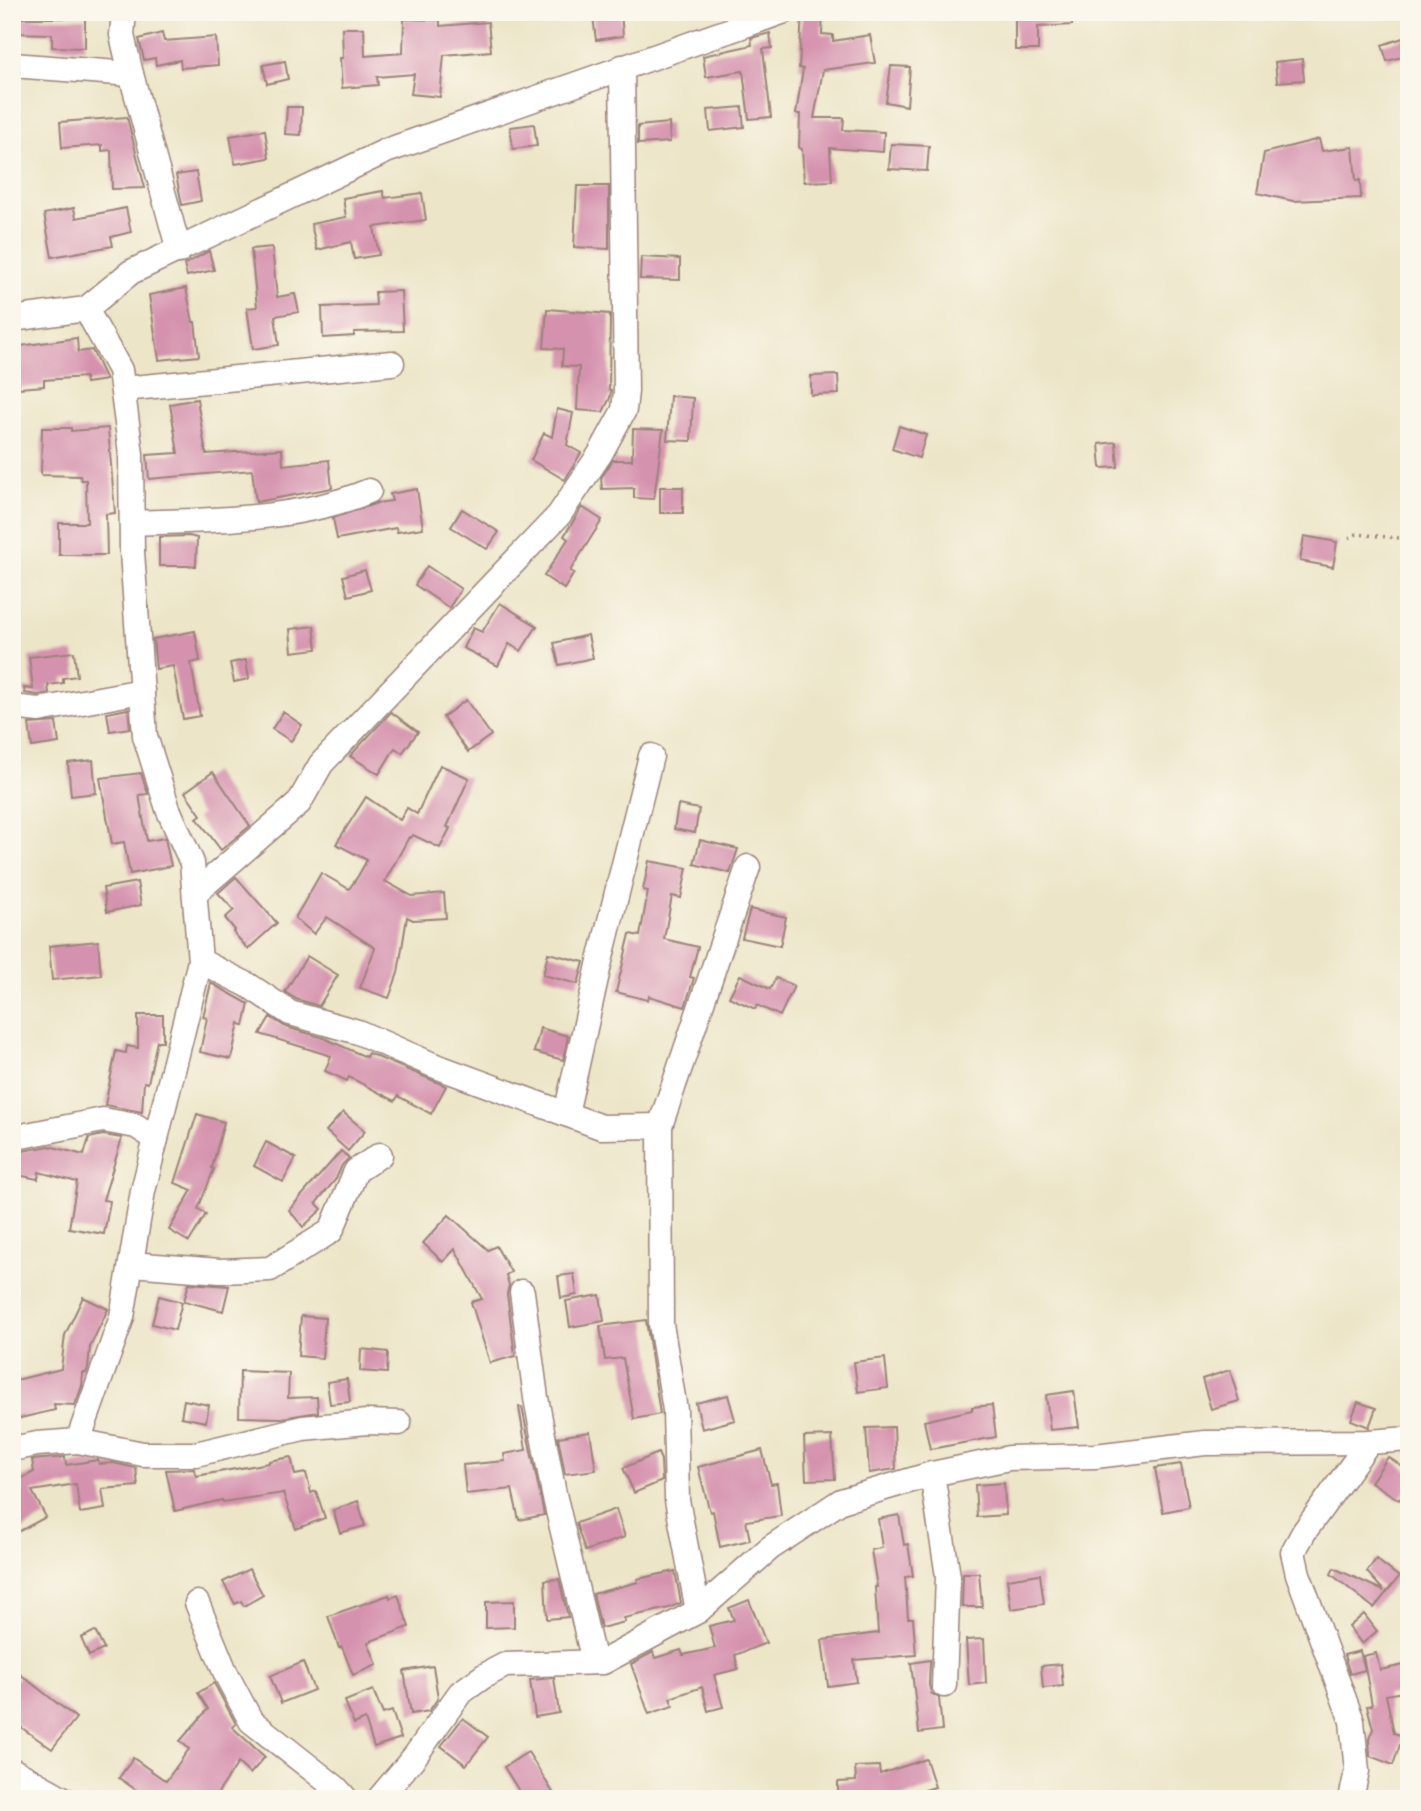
<svg xmlns="http://www.w3.org/2000/svg" width="1421" height="1811" viewBox="0 0 1421 1811" font-family="Alegreya,serif">
  <style>
    .building { fill: #d592ae }
    .lines { fill: none; stroke-linecap: round; stroke-linejoin: round }
    .minor-casing { stroke: #9b827a; stroke-width: 27 }
    .path { stroke: #9b827a; stroke-width: 3.5; stroke-dasharray: 2 5; stroke-linecap: butt }
    .minor { stroke: #fff; stroke-width: 24 }
  </style>
  <rect width="100%" height="100%" fill="#fbf7ec"/>
  <filter id="ink" filterUnits="userSpaceOnUse"><feTurbulence type="fractalNoise" baseFrequency=".0143" numOctaves="2"/><feDisplacementMap in="SourceGraphic" scale="14" xChannelSelector="R" yChannelSelector="G"/><feConvolveMatrix kernelMatrix="1 2 1 2 8 2 1 2 1" color-interpolation-filters="sRGB"/></filter>
  <filter id="wash" filterUnits="userSpaceOnUse"><feTurbulence type="fractalNoise" baseFrequency=".00686" numOctaves="4" result="noise"/><feDisplacementMap in="SourceGraphic" scale="28" xChannelSelector="R" yChannelSelector="G"/><feGaussianBlur stdDeviation="1.57" result="paint"/><feColorMatrix in="noise" values="0 0 0 0 0 0 0 0 0 0 0 0 0 0 0 0 0 1.4 0 .05"/><feComposite in="paint" operator="in"/></filter>
  <g filter="url(#wash)">
    <rect width="100%" height="100%" fill="#ece5c8"/>
    <g id="blocks">
      <g class="building">
        <path d="M621,12L623,36L596,40L593,17Z"/>
        <path d="M802,12L823,13L822,34L833,35V41L870,35L875,63L823,70L814,118H844L843,130L884,132L883,152L830,148L832,181L804,182L802,149L799,148L800,114H796L803,69L799,68Z"/>
        <path d="M1015,12H1072V25L1038,27V50H1015Z"/>
        <path d="M12,18H85V48L52,47V34L12,33Z"/>
        <path d="M404,19L440,20V26L488,22L491,51L444,55L440,97L411,94L414,74L377,77L378,85L342,88L340,58H343L342,28H364L365,56L403,53Z"/>
        <path d="M162,33L164,41L216,37L218,65L181,68L180,60L156,65L155,58L144,60L139,39Z"/>
        <path d="M770,33L772,48L763,49L771,117L749,119L743,71L706,77L703,56L752,45L751,38Z"/>
        <path d="M1409,36V55L1387,61L1382,45Z"/>
        <path d="M1302,59L1304,80L1277,82L1275,62Z"/>
        <path d="M285,61L288,79L267,84L263,65Z"/>
        <path d="M891,66L910,67L907,106L886,102Z"/>
        <path d="M287,107H302L301,135L285,134Z"/>
        <path d="M742,107L744,127L710,131L708,110Z"/>
        <path d="M127,117L145,188L112,189L111,150L102,151V145L62,148L60,122Z"/>
        <path d="M669,123L670,142L638,144V126Z"/>
        <path d="M534,124L537,146L513,149L510,127Z"/>
        <path d="M265,130L269,158L235,164L230,136Z"/>
        <path d="M1319,139L1322,151L1353,147L1356,181L1360,180L1361,198L1293,201L1257,193L1264,153Z"/>
        <path d="M891,144L929,146L927,171L889,169Z"/>
        <path d="M196,172L201,201L182,205L176,175Z"/>
        <path d="M577,186H609V249L574,247Z"/>
        <path d="M383,191L385,198L422,193L426,220L374,227L379,255L354,259L351,242L317,250L311,224L346,217L343,198Z"/>
        <path d="M74,208L76,218L126,208L131,232L111,237L113,246L52,257L44,214Z"/>
        <path d="M272,247L277,297L295,294L299,312L275,316L279,345L253,349L247,308L257,307L251,249Z"/>
        <path d="M209,251L214,270L187,276L184,265Z"/>
        <path d="M641,257L680,259V280L640,279Z"/>
        <path d="M186,288L193,322H195L199,356L159,360L149,295Z"/>
        <path d="M401,291L403,331L354,332V336L323,338L322,307L376,305L375,292Z"/>
        <path d="M547,309L610,314L609,390H611L610,398L603,412L577,410L579,367L562,366L563,349L544,348Z"/>
        <path d="M77,338L78,352L92,350L106,380L86,383L85,377L44,380V386L19,388L13,347Z"/>
        <path d="M838,375L839,394L811,395V376Z"/>
        <path d="M670,396L693,398L691,441L667,440Z"/>
        <path d="M197,399L206,454L282,449L283,465L329,460L332,488L256,502L252,470L149,479L147,455L178,453L170,404Z"/>
        <path d="M557,409L573,413L567,445L581,453L565,480L531,460L544,433L552,437Z"/>
        <path d="M899,426L926,435L919,458L892,449Z"/>
        <path d="M42,428H71V431L108,428L115,513L106,514L107,555H59V523H87L86,480H81L80,476L41,475Z"/>
        <path d="M633,429L663,430L654,499L634,498V488L602,489L601,478L613,460H632Z"/>
        <path d="M1116,442L1118,467L1101,468L1099,444Z"/>
        <rect x="660" y="487" width="23" height="26"/>
        <path d="M417,489L423,528L397,532L396,528L337,539L333,518L377,503L392,501L390,494Z"/>
        <path d="M582,507L602,520L570,571L574,573L564,589L544,576L568,539L564,536Z"/>
        <path d="M462,509L499,532L487,549L451,527Z"/>
        <path d="M189,536L197,538L196,566H159V537Z"/>
        <path d="M1304,536L1337,542L1333,567L1300,561Z"/>
        <path d="M427,566L461,589L449,608L415,585Z"/>
        <path d="M365,570L371,590L348,596L343,576Z"/>
        <path d="M500,603L537,626L521,651L509,644L498,666L463,648L473,628L482,632Z"/>
        <path d="M314,626L317,649L292,652L290,629Z"/>
        <path d="M195,631L200,661L191,663L200,716L183,719L173,666L156,669L153,639Z"/>
        <path d="M588,635L593,658L559,665L554,643Z"/>
        <path d="M74,652L77,676L63,678V683L48,685L49,693L38,695L25,693L24,688L33,689L29,657Z"/>
        <path d="M246,660L249,679L234,682L230,663Z"/>
        <path d="M466,700L491,735L468,752L443,717Z"/>
        <path d="M128,709L130,728L110,731L107,713Z"/>
        <path d="M283,712L302,725L291,741L272,729Z"/>
        <path d="M391,712L418,732L402,753L395,748L379,774L350,756Z"/>
        <path d="M56,722L59,743L32,747L29,724Z"/>
        <path d="M93,760L96,793L71,796L68,763Z"/>
        <path d="M440,765L469,778L447,827L450,828L440,848L413,835L411,838L409,837L385,881L412,896L444,893L446,918L413,920L407,917L398,973L389,998L360,988L375,948L327,917L314,934L295,918L321,873L349,889L358,876L367,860L336,844L366,797L400,820L407,808L417,814Z"/>
        <path d="M213,772L250,826L221,850L197,818L201,815L185,792Z"/>
        <path d="M141,773L148,794L139,795L147,841L165,838L171,866L130,874L124,842L112,844L100,778Z"/>
        <path d="M678,805L699,809L695,833L674,829Z"/>
        <path d="M700,840L738,849L730,873L694,864Z"/>
        <path d="M649,861L687,868L681,898L672,896L664,939L698,947L690,977L694,978L685,1007L649,996L648,1000L616,992L630,934L640,936L648,891L643,890Z"/>
        <path d="M236,877L277,923L248,949L233,932L235,930L225,918L234,910L218,893Z"/>
        <path d="M137,882L141,905L107,912L103,888Z"/>
        <path d="M750,909L786,917L780,946L742,938Z"/>
        <path d="M98,941L101,975L52,980L49,946Z"/>
        <path d="M548,953L584,962L578,984L543,975Z"/>
        <path d="M307,956L338,975L319,1006L296,999L285,992Z"/>
        <path d="M740,975L770,989L776,978L794,986L780,1016L757,1005L755,1009L729,997Z"/>
        <path d="M211,983L249,1004L244,1026L239,1023L231,1059L200,1052L207,1018L203,1017Z"/>
        <path d="M138,1015H163V1041H157L148,1083L144,1082L142,1112L105,1105L116,1051L126,1053L127,1046L138,1048Z"/>
        <path d="M270,1017L286,1027L324,1038L366,1057L368,1053L446,1086L431,1114L398,1096L395,1101L349,1077L347,1081L325,1071L331,1056L260,1034Z"/>
        <path d="M540,1028L568,1036L563,1060L534,1052Z"/>
        <path d="M343,1112L365,1131L348,1151L326,1131Z"/>
        <path d="M197,1114L224,1122L212,1168L214,1169L198,1209L206,1214L189,1242L169,1230L192,1190L175,1183Z"/>
        <path d="M103,1135L122,1138L103,1200L110,1201L104,1234L69,1228L77,1182L39,1172L38,1179L12,1174V1153L49,1146L84,1155L89,1138Z"/>
        <path d="M266,1142L296,1158L283,1182L254,1166Z"/>
        <path d="M341,1151L349,1158L342,1165L336,1179L316,1203L322,1209L303,1227L289,1210Z"/>
        <path d="M449,1215L488,1250L496,1246L511,1272L506,1275L509,1285L507,1294L515,1356L490,1363L471,1302L482,1299L455,1249L443,1262L423,1243Z"/>
        <path d="M574,1274L577,1295L561,1298L558,1276Z"/>
        <path d="M189,1283L229,1286L223,1311L184,1301Z"/>
        <path d="M600,1295L604,1321L570,1327L566,1301Z"/>
        <path d="M159,1296L182,1302L175,1330L152,1324Z"/>
        <path d="M83,1297L108,1309L90,1347L88,1368L86,1373H83L82,1386L75,1405L54,1404L55,1410L12,1420V1381L61,1369L65,1335Z"/>
        <path d="M301,1316L325,1318L322,1358L298,1356Z"/>
        <path d="M646,1320L660,1414L634,1419L623,1358L605,1360L600,1326Z"/>
        <path d="M361,1349L388,1352L387,1373L360,1371Z"/>
        <path d="M885,1358L888,1388L858,1392L854,1362Z"/>
        <path d="M1230,1370L1239,1401L1211,1409L1202,1379Z"/>
        <path d="M240,1371L289,1373L288,1398L317,1397L318,1412L282,1418L239,1417Z"/>
        <path d="M347,1379L350,1402L330,1404L327,1382Z"/>
        <path d="M1074,1391L1079,1427L1050,1430L1046,1395Z"/>
        <path d="M728,1395L735,1420L702,1429L696,1403Z"/>
        <path d="M184,1400L209,1405L206,1422L181,1417Z"/>
        <path d="M1358,1402L1376,1408L1369,1427L1351,1420Z"/>
        <path d="M992,1405L996,1437L930,1449L924,1421L972,1410V1407Z"/>
        <path d="M519,1407H522L544,1515L519,1520L512,1489L466,1494L463,1465L505,1461L504,1454L526,1450Z"/>
        <path d="M894,1427L896,1469L869,1473L866,1428Z"/>
        <path d="M590,1432L596,1470L565,1474L558,1437Z"/>
        <path d="M832,1436L835,1479L806,1480L804,1437Z"/>
        <path d="M762,1450L771,1484L777,1483L781,1516L746,1521L750,1540L720,1547L713,1511L710,1512L698,1467Z"/>
        <path d="M658,1453L661,1460L662,1481L634,1493L623,1468Z"/>
        <path d="M65,1457L66,1465L98,1460L99,1464L113,1463L136,1468L138,1486L102,1489L105,1509L80,1513L76,1484L32,1491L46,1517L18,1532L12,1520V1483L34,1472L32,1460Z"/>
        <path d="M291,1457L295,1475L306,1473L311,1493L316,1491L325,1518L296,1529L283,1493L223,1502L222,1500L175,1511L166,1470L194,1469L196,1476L269,1463V1461Z"/>
        <path d="M1388,1457L1409,1471V1486L1399,1500L1371,1482Z"/>
        <path d="M1181,1464L1189,1507L1163,1512L1155,1468Z"/>
        <path d="M1004,1483L1006,1515L977,1517L975,1485Z"/>
        <path d="M358,1501L365,1526L340,1533L333,1510Z"/>
        <path d="M616,1509L625,1537L585,1551L576,1523Z"/>
        <path d="M899,1515L904,1545L908,1544L913,1576L905,1577L908,1618H913L916,1655L854,1660L857,1682L828,1686L822,1640L878,1633L875,1587H877L871,1550L882,1548L878,1519Z"/>
        <path d="M1376,1559L1399,1577L1374,1608L1331,1574L1334,1568L1384,1591L1367,1572Z"/>
        <path d="M249,1569L263,1595L244,1606L241,1601L235,1604L223,1582Z"/>
        <path d="M675,1571L681,1603L669,1608L624,1618L625,1622L601,1628L593,1594L638,1582L637,1579Z"/>
        <path d="M963,1573H979L982,1607H962Z"/>
        <path d="M1040,1574L1044,1604L1011,1609L1007,1579Z"/>
        <path d="M559,1579L568,1617L547,1619L545,1580Z"/>
        <path d="M389,1595L390,1598L398,1595L409,1627L368,1642L377,1665L353,1675L342,1647L339,1648L328,1616Z"/>
        <path d="M749,1600L766,1643L735,1655L738,1669L714,1675L723,1707L708,1711L702,1687L670,1698L673,1706L649,1714L631,1664L653,1652L655,1658L681,1650L683,1655L715,1648L709,1626L734,1620L729,1608Z"/>
        <path d="M514,1601V1627L486,1628V1602Z"/>
        <path d="M1364,1614L1377,1631L1362,1644L1349,1627Z"/>
        <path d="M95,1631L104,1649L89,1656L81,1638Z"/>
        <path d="M984,1639L986,1683L969,1685L966,1640Z"/>
        <path d="M1360,1651L1365,1670L1350,1674L1344,1655Z"/>
        <path d="M1376,1653L1380,1670L1409,1664V1691L1386,1695L1394,1733L1403,1736L1393,1765L1370,1756L1369,1739L1373,1729L1367,1706L1372,1705L1363,1656Z"/>
        <path d="M930,1660L929,1685L931,1693L939,1698L942,1730L919,1733L911,1663Z"/>
        <path d="M303,1662L314,1690L281,1703L270,1676Z"/>
        <path d="M1061,1664L1063,1686L1043,1688L1041,1666Z"/>
        <path d="M433,1666L438,1698L429,1711L411,1714L404,1671Z"/>
        <path d="M20,1674L76,1718L52,1749L12,1721V1685Z"/>
        <path d="M554,1678L559,1713L535,1717L530,1680Z"/>
        <path d="M214,1683L236,1724L232,1727L265,1757L250,1774L238,1763L214,1799H149L119,1778L133,1758L166,1781L189,1749L180,1741L208,1709L198,1693Z"/>
        <path d="M373,1690L383,1714L392,1711L401,1738L374,1747L365,1719L354,1724L345,1701Z"/>
        <path d="M463,1718L488,1737L466,1765L441,1746Z"/>
        <path d="M528,1752L557,1799H524L504,1767Z"/>
        <path d="M926,1759L935,1787L902,1797L838,1799V1782L856,1781L855,1767L879,1766L880,1774Z"/>
      </g>
    </g>
  </g>
  <g filter="url(#ink)">
    <use href="#blocks" fill-opacity="0" stroke="#9b827a" stroke-width="2"/>
    <g class="lines">
      <defs>
        <g id="minor">
          <path d="M124,12L122,35L131,74L179,251"/>
          <path d="M12,65L131,74"/>
          <path d="M12,319L86,309L131,272L386,151L782,12"/>
          <path d="M123,389L392,363"/>
          <path d="M132,523C209,520 298,521 369,491"/>
          <path d="M12,707L39,710L142,691"/>
          <path d="M195,893L299,803L321,764L559,515L600,454L624,410L626,391L622,67"/>
          <path d="M200,961L248,985L290,1013L358,1032L433,1065L566,1114L601,1127L660,1126L661,1324L675,1410L677,1500L698,1611"/>
          <path d="M566,1114L599,965L651,756"/>
          <path d="M660,1126L748,867"/>
          <path d="M12,1138L103,1120L136,1126L156,1139"/>
          <path d="M131,1264L220,1271L270,1269L331,1231L356,1171L380,1155"/>
          <path d="M522,1292L536,1398L554,1494L594,1662"/>
          <path d="M78,1441L143,1454H196L303,1428L367,1422L399,1423"/>
          <path d="M12,1449L37,1444L78,1441L122,1317L143,1191L200,961L192,863L168,809L145,736L132,552L131,454L120,370L86,309"/>
          <path d="M932,1474L948,1576L944,1685"/>
          <path d="M197,1603L226,1674L251,1721L336,1788L346,1799"/>
          <path d="M12,1770L64,1799"/>
          <path d="M379,1799L415,1756L460,1693L484,1676L505,1665L603,1662L698,1611L770,1548L841,1501L932,1474L1009,1458L1095,1456L1205,1443L1369,1442L1409,1439"/>
          <path d="M1351,1799L1357,1771L1352,1721L1298,1574L1293,1552L1304,1532L1369,1442"/>
        </g>
      </defs>
      <use href="#minor" class="minor-casing"/>
      <path class="path" d="M1349,538L1357,534L1409,539"/>
      <use href="#minor" class="minor"/>
    </g>
  </g>
  <rect width="1421" height="1811" fill="none" stroke="#fbf7ec" stroke-width="42"/>
</svg>
